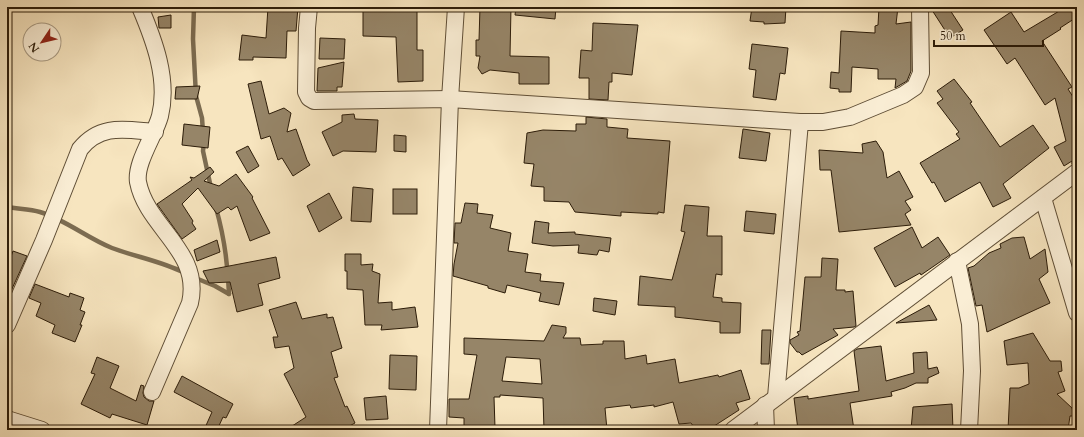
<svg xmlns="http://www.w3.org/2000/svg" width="1084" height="437" viewBox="0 0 1084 437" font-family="Cardo,serif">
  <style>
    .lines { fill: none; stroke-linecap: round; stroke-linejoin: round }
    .stream { stroke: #7c6c51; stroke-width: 4.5 }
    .building { fill: #968568; stroke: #2c1c09; fill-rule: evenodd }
    .street-casing { stroke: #5f4e36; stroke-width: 18 }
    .street { stroke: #faeed5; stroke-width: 16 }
  </style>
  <rect width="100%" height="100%" fill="#f7e5bf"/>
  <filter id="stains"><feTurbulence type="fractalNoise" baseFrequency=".005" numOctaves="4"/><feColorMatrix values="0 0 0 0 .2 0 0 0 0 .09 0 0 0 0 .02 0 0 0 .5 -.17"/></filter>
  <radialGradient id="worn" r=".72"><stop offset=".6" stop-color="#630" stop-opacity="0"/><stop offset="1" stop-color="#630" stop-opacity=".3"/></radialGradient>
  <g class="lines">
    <g class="stream">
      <path d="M194,7L193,39L196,96L202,118L203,132"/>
      <path d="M204,142L203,151L211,188"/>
      <path d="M7,207C18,209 30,209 40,212C66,220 87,238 112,248C136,257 161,261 185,273"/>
      <path d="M216,208C224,236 228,265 229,294"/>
      <path d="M193,277L215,286L229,294"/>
    </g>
  </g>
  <g class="building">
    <path d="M268,7H298L296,31H287L286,58L253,57V60H239L242,35L266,38Z"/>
    <path d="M363,7H417V50H423V81L398,82L396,37L363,36Z"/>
    <path d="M480,7H511L510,56L549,57V84H519V73L490,70L482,74L478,68L480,56H476V40H479Z"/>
    <path d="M516,7H556L555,19L515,15Z"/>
    <path d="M752,7H786L785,23L764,24V22L750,21Z"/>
    <path d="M879,7H898L896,24L911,22V71L907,81L895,88L896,79H878V69L852,67L851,92H839V89L830,88L831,72L839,73L841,31L875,33V26L878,25Z"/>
    <path d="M930,7H948L963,30L950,38Z"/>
    <path d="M1066,7H1077V17L1060,28L1061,29L1042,41L1072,87L1068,89L1077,103V163L1072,164V161L1064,166L1054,147L1066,141L1055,98L1045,105L1015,58L1007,64L984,30L1011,12L1024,32Z"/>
    <path d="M171,15V28H159L158,17Z"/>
    <path d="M593,23L638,25L632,75L612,73V82H609L608,100L589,99V78H579L581,50L592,51Z"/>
    <path d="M320,38L345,39L344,59H319Z"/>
    <path d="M752,44L788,48L785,74L780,73L776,100L753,97L756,70L749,69Z"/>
    <path d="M344,62L342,87H337V91H317L318,68Z"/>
    <path d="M954,79L972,102L970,103L1000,147L1033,125L1049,148L1003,184L1011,198L993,207L980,182L945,202L934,182L932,183L920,163L960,139L956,134L959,132L937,103L943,99L937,91Z"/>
    <path d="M261,81L269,114L284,108L291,113L287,132L296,129L307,160L310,165L293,176L282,158L278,160L270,136L261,139L248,84Z"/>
    <path d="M200,86L197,99H175L176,87Z"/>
    <path d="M354,114L355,119L378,120L376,152L343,151L333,156L322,132L342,122V115Z"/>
    <path d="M586,117L607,119V127L628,129L627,138L670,141L664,213L658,212V214L621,212V216L575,212L569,202L544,201V187L531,186L534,164L524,163L527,133L543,130L576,131V124H586Z"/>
    <path d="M184,124L210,127L208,148L182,145Z"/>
    <path d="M743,129L770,133L766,161L739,158Z"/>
    <path d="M394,135L406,136V152L394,151Z"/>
    <path d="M876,141L883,152L887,178L899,171L913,197L905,201L911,210L905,214L911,225L839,232L831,170H820L819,150L863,153L862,144Z"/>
    <path d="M248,146L259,166L248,173L236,152Z"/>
    <path d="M210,167L214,172L204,181L219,186L236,174L253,197L252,198L270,233L250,241L237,206L231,210L228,207L217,214L198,188L182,204L193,221L192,223L196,229L182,239L157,204L192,180L190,177L194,178Z"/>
    <path d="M353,187L373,189L371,222L351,221Z"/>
    <rect x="393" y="189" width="24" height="25"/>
    <path d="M329,193L342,218L319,232L307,206Z"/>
    <path d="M465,203L478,204L477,213L493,215L490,228L511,233L508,251L528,254L525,272L541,274L540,281L564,283L559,305L539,301L541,293L507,285L505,293L488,288V286L453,276L454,264L458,243H454L455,223H461Z"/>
    <path d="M685,205L709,207L707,236H722V275L716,274L713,297L722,298V302L741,303L740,333H720V322L675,317V307L638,305L640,276L672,280L685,232L681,231Z"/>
    <path d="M746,211L776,214L774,234L744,231Z"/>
    <path d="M535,221L549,223L548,233L575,232V234L611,238L609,252L599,250L597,255L578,253L579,245L553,246L532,243Z"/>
    <path d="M912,227L922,248L938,237L950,255L921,275L920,273L895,287L874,248Z"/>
    <path d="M1024,237L1030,259L1045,249L1048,272L1039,279L1050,303L987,332L982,305L976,306L968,268L974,266L989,253L1001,248L1000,244L1012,238Z"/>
    <path d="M217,240L220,252L197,261L194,250Z"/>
    <path d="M13,251L27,256L11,291L7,289V267Z"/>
    <path d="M345,254H361V265L373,264L372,271L380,274L378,303L392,302V310L415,307L418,327L381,330L382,325H365L363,290L347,289V271H345Z"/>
    <path d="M276,257L280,278L258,284L263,305L237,312L230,282L209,283L203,271Z"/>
    <path d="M822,258L838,259L836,290H845V292L853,291L856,326L854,327L833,329L838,335L802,355L799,352H797L790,343V340L799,335L797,332L800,331L805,277H821Z"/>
    <path d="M35,284L69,297L70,293L84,298L80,310L85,312L80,325H82L75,342L52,333L55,325L36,316L41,303L29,298Z"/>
    <path d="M594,298L617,301L615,315L593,311Z"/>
    <path d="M296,302L302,319L327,314V318L333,317L342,348L331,352L338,377L334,378L345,407L347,406L355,423L342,430H286L306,417L284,374L294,368L289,346L275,348L273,337H278L269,310Z"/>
    <path d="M929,305L937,320L896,323Z"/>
    <path d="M552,325L566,327V333L563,338H580L581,345L603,344V341H624L625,359L646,355L647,364L675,359L679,383L718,375L719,377L741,370L750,399L736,403L739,410L708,430H696L691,423L679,424L673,402L654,407V405L631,408L630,405L605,408L607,430H544L543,398L500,395V397H494L495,428L464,429V418L449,417V399H469L477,355L464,354V338L544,341ZM506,357L540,359L542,384L502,381Z"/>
    <path d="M762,330H771L769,364H761Z"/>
    <path d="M1033,333L1050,361H1061L1062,371L1058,372L1065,391L1057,394L1072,408L1074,416H1070L1068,430H1008L1010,388H1019L1029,384L1028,363L1007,365L1004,341Z"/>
    <path d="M881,346L886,381L914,373L913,353L927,352L928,369L937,367L939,373L928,378V383H916L905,388L891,392L892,396L850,403L854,430H798L794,398L808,396V399L859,391L854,351L857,349Z"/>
    <path d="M390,355L417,356L416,390L389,389Z"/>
    <path d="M97,357L119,366L110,388L136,401L141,385L144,386L143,393L144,397L149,401H154L147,425L112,414L110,418L81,404L95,374L91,373Z"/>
    <path d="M182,376L233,404L226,418L223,417L217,430H204L212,412L174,392Z"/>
    <path d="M386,396L388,419L366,420L364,398Z"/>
    <path d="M952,404L953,430H911L913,407Z"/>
  </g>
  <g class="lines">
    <defs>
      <g id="street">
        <path d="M140,7C154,40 169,79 160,116C155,135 135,163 138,182C147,228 202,251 190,303L152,392"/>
        <path d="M309,7L307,28L306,92L309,98L314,101L450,99L800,122H823L850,117L903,95L915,87L921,73L920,7"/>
        <path d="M1043,198L1077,313"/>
        <path d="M957,261L970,324L972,371L969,430"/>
        <path d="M7,325L44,240L80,149C101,123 126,130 155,132"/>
        <path d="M776,397L800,122"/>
        <path d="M765,405L766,430"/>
        <path d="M7,419L42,430"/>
        <path d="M438,430L450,99L456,7"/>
        <path d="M733,430L1077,172"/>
      </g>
    </defs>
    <use href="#street" class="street-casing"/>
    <use href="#street" class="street"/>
  </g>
  <rect width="1084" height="437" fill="none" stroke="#f7e5bf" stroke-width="24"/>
  <rect x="8" y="8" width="1068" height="421" fill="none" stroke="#2c1c09" stroke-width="2"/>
  <rect x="12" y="12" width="1060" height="413" fill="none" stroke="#2c1c09"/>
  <g transform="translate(42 42) rotate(235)"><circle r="19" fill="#faeed5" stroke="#a89a83"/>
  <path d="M0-3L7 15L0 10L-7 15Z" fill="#8f2418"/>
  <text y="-6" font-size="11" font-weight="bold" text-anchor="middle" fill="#2c1c09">N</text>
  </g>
  <path d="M934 40v6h109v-6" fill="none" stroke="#2c1c09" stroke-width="2"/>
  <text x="940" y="40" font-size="12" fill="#2c1c09" stroke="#faeed5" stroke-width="3" paint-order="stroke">50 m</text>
  <rect width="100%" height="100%" filter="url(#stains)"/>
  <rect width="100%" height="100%" fill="url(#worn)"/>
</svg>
